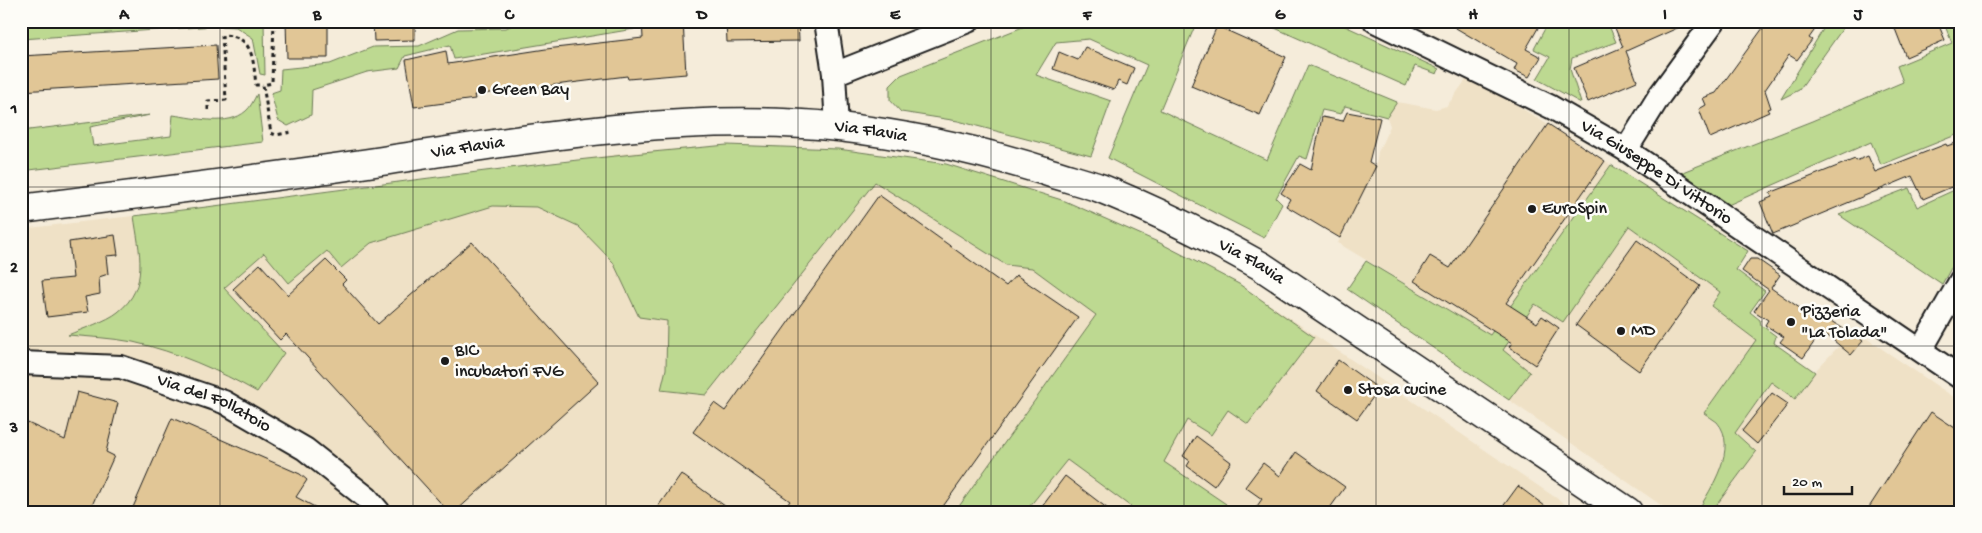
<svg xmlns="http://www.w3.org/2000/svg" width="1982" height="533" viewBox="0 0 1982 533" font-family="'Gochi Hand',sans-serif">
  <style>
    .built { fill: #efe1c6 }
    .green { fill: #bdd991; stroke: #6c7a56 }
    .building { fill: #e1c696; stroke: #1c1c1c }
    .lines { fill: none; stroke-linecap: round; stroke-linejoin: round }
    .minor-casing { stroke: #1c1c1c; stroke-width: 26 }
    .primary-casing { stroke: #1c1c1c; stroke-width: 31 }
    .path { stroke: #1c1c1c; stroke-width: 3; stroke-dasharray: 4 4; stroke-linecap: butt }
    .minor { stroke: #fdfcf7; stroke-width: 22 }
    .primary { stroke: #fdfcf7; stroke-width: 28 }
    .grid { fill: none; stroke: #1c1c1c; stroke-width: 1; stroke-opacity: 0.55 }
    .poi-dot { fill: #1c1c1c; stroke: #fdfcf7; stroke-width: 2 }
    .labels { text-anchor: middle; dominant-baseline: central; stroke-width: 5; stroke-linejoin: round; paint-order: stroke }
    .poi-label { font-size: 18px; fill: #1c1c1c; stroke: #fdfcf7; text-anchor: start }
    .street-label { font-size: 18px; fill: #1c1c1c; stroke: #fdfcf7 }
    .neatline { fill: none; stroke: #1c1c1c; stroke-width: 2 }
    .grid-label { font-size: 16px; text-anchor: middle; font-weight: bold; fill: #1c1c1c }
  </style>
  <rect width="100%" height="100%" fill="#f5ecda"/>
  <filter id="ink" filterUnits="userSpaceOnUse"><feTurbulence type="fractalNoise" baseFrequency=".02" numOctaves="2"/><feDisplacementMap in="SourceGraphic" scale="10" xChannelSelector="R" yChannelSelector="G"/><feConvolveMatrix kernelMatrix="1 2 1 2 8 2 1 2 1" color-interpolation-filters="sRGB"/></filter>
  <g filter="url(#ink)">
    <g class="built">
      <path d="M1468,77L1507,99L1611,165L1490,335L1338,243L1376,166L1378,152L1390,126L1387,117L1397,102L1436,109L1447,106Z"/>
      <path d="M727,145L838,149L946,164L1065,201L1160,243L1239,284L1577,512H21V229L305,196L627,153Z"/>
      <path d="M1629,226L1720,292L1711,306L1756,340L1704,413L1717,423L1725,437L1723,459L1719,475L1697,512H1671L1509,400L1529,372L1503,350L1535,304L1563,321Z"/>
      <path d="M1854,330L1961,402V512H1711L1756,452L1735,433L1772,382L1796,398L1817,369Z"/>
    </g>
    <g class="green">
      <path d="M21,21H264L265,75L260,74L253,38L236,27L215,26L21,39Z"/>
      <path d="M522,21H634V29L454,59L450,45L405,56L399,68L367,72L312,90L311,115L288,126L278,120L271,93L280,90L281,69L330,64L373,47L419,46L458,29L506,28Z"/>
      <path d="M1038,21H1197L1160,110L1267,160L1308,65L1397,102L1387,117L1345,106L1341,114L1322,110L1307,159L1299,156L1276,198L1282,204L1264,238L1108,158L1147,65L1089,39L1056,42L1036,75L1111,101L1091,156L958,121L901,112L890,100V86L901,75Z"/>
      <path d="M1259,21H1334L1439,69L1437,74L1415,66L1406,86Z"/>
      <path d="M1549,21H1607L1616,42L1572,58L1570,69L1581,103L1537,79L1550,57L1534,49Z"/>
      <path d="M1828,21H1848L1799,90L1781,99Z"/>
      <path d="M1943,21H1961V133L1881,165L1871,142L1728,205L1680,173L1812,121L1903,82L1897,66L1952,43Z"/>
      <path d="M257,94L263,142L21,171V131L150,115L90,127L93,146L171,136L173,115C195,118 228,127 246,111C251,107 254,99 257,94Z"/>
      <path d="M727,145L838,149L946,164L1065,201L1160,243L1239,284L1314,337L1248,424L1228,410L1211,435L1187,420L1164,462L1226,504L1221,512H1138L1067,460L1025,512H955L1096,315L1032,268L1006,265L875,182L706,395L661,390L666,369L667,321L639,317L613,262L578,226L537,207L493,206L371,243L341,268L327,251L289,283L264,253L224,288L284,353L257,392C218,370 177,352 133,342C112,338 90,337 68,335C82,329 107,321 118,312C150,287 139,251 134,216C332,192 529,162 727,145Z"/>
      <path d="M1611,165L1748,251L1736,270L1765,291L1750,312L1760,320L1761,325L1776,336L1774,343L1815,372L1795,399L1771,382L1735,433L1756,452L1715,507L1721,512H1697C1711,489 1739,447 1717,422C1713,419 1708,416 1704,413L1756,340L1711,306L1720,292L1629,226L1563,322L1535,304L1503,350L1530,372L1509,400L1347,289L1366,261L1490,335Z"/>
      <path d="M1961,187V251L1942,284L1839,215L1909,188L1917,207Z"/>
    </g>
    <g class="building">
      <path d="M286,21H328V58H287Z"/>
      <path d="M373,21H415V40L374,41Z"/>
      <path d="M642,21H683L686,74L628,79L627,76L474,95L475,99L414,107L406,60L446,51L448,64L546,49L643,38Z"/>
      <path d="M726,21H798L799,41L727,42Z"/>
      <path d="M1444,21H1542L1526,49L1541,57L1529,77L1514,70L1517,64Z"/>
      <path d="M1612,21H1693L1626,51L1637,81L1588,102L1574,68L1623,47Z"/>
      <path d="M1768,21H1821L1809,38L1812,40L1797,60L1789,55L1765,90L1771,108L1767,109L1769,112L1710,138L1699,109L1706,105L1703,98L1716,93Z"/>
      <path d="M1892,21H1937L1945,40L1906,57Z"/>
      <path d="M1217,26L1286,57L1260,115L1191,86Z"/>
      <path d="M216,45L218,79L21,91V56Z"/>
      <path d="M1085,47L1134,68L1127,85L1118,81L1114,90L1053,69L1059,52L1078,60Z"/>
      <path d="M1347,112L1380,118L1369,162L1376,166L1340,238L1286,206L1290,199L1281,193L1300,164L1311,170L1322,117L1343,121Z"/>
      <path d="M1548,124L1605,161L1506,303L1537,323L1542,316L1559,328L1535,365L1509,347L1512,343L1414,281L1430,256L1450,268Z"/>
      <path d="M1961,141V183L1923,199L1912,176L1773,234L1760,202L1772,197L1770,193L1855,159L1856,161L1868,156L1875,172L1946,144L1947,146Z"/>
      <path d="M879,195L1006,286L1016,275L1078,317L939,512H782L790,501L693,432L714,403L725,411Z"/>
      <path d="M115,235L118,255L106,256L108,274L99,277L100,294L85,297L88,312L47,317L42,281L73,278L69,242Z"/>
      <path d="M1637,240L1700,286L1639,371L1576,325Z"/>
      <path d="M472,242L599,382L455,512H449L286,334L280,340L233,289L260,264L288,295L326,260L346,280L342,284L378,324Z"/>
      <path d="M1750,259H1757L1780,275L1771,288L1814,318L1818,313L1863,341L1851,355L1822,331L1803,358L1780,342L1784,337L1765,325L1768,320L1754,311L1769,290L1742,271Z"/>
      <path d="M1338,360L1379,389L1357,419L1317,391Z"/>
      <path d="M77,392L118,403L106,452L114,456L89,512H21V420L65,440Z"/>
      <path d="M1772,393L1788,404L1757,444L1742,431Z"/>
      <path d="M1931,412L1961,432V512H1866Z"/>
      <path d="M172,418L300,474L307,480L296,497L324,512H131Z"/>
      <path d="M1196,436L1231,462L1214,486L1187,466L1190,461L1183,456Z"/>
      <path d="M1296,452L1345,487L1327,512H1253L1262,499L1245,487L1263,463L1280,476Z"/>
      <path d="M681,474L733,512H654Z"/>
      <path d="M1065,476L1112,512H1038Z"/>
      <path d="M1518,486L1553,512H1499Z"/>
    </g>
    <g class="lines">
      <defs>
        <g id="minor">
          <path d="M826,21L834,74L837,127"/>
          <path id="s1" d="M1375,21L1551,107L1626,150L1961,378"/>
          <path d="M834,74L968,21"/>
          <path d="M1626,150L1660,95L1714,21"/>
          <path d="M1921,350L1961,280"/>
          <path id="s2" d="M21,363L121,367L224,402L305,449L367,498L379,512"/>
        </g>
        <g id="primary">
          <path id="s3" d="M21,209C142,194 262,179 382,161C532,138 687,111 839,127C909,135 978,150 1045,171C1063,177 1082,182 1100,188C1155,210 1209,237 1261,266L1628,512"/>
        </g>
      </defs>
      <use href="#minor" class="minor-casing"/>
      <use href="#primary" class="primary-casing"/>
      <g class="path">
        <path d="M274,21L272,83L263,85L271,133L276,135L292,132"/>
        <path d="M208,110V101L226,100L222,35C254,35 253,60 256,85H263"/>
        <path d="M1762,506L1770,512"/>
      </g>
      <use href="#minor" class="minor"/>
      <use href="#primary" class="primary"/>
    </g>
  </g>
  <path class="grid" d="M220,21V512M413,21V512M606,21V512M798,21V512M991,21V512M1184,21V512M1376,21V512M1569,21V512M1762,21V512M21,187H1961M21,346H1961"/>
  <g class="poi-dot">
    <circle cx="482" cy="90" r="5"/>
    <circle cx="1532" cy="209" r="5"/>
    <circle cx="1791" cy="322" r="5"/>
    <circle cx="1621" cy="331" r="5"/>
    <circle cx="445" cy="361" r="5"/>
    <circle cx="1348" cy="390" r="5"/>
  </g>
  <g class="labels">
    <g class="poi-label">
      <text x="492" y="90">Green Bay</text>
      <text x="1542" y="209">EuroSpin</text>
      <text x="1801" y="312">Pizzeria<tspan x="1801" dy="21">"La Tolada"</tspan></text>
      <text x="1631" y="331">MD</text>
      <text x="455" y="351">BIC<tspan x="455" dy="21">incubatori FVG</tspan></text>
      <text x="1358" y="390">Stosa cucine</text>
    </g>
    <g class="street-label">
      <text stroke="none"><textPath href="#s3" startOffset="856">Via Flavia</textPath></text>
      <text stroke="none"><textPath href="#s3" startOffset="451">Via Flavia</textPath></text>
      <text stroke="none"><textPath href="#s1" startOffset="320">Via Giuseppe Di Vittorio</textPath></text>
      <text stroke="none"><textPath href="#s3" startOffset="1261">Via Flavia</textPath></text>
      <text stroke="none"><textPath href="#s2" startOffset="200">Via del Follatoio</textPath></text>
    </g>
  </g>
  <rect width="1982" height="533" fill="none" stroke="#fdfcf7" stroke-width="55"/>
  <path d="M1784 486v8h68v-8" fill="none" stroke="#1c1c1c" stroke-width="2.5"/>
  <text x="1792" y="486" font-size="15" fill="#1c1c1c" stroke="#fdfcf7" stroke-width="4" paint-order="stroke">20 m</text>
  <rect x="28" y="28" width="1926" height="478" class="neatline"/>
  <g class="grid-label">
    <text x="124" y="19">A</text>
    <text x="317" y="19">B</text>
    <text x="509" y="19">C</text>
    <text x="702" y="19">D</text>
    <text x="895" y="19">E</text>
    <text x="1087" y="19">F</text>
    <text x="1280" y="19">G</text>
    <text x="1473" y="19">H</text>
    <text x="1665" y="19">I</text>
    <text x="1858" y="19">J</text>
    <text x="14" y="113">1</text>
    <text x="14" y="272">2</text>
    <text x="14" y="432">3</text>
  </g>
</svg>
